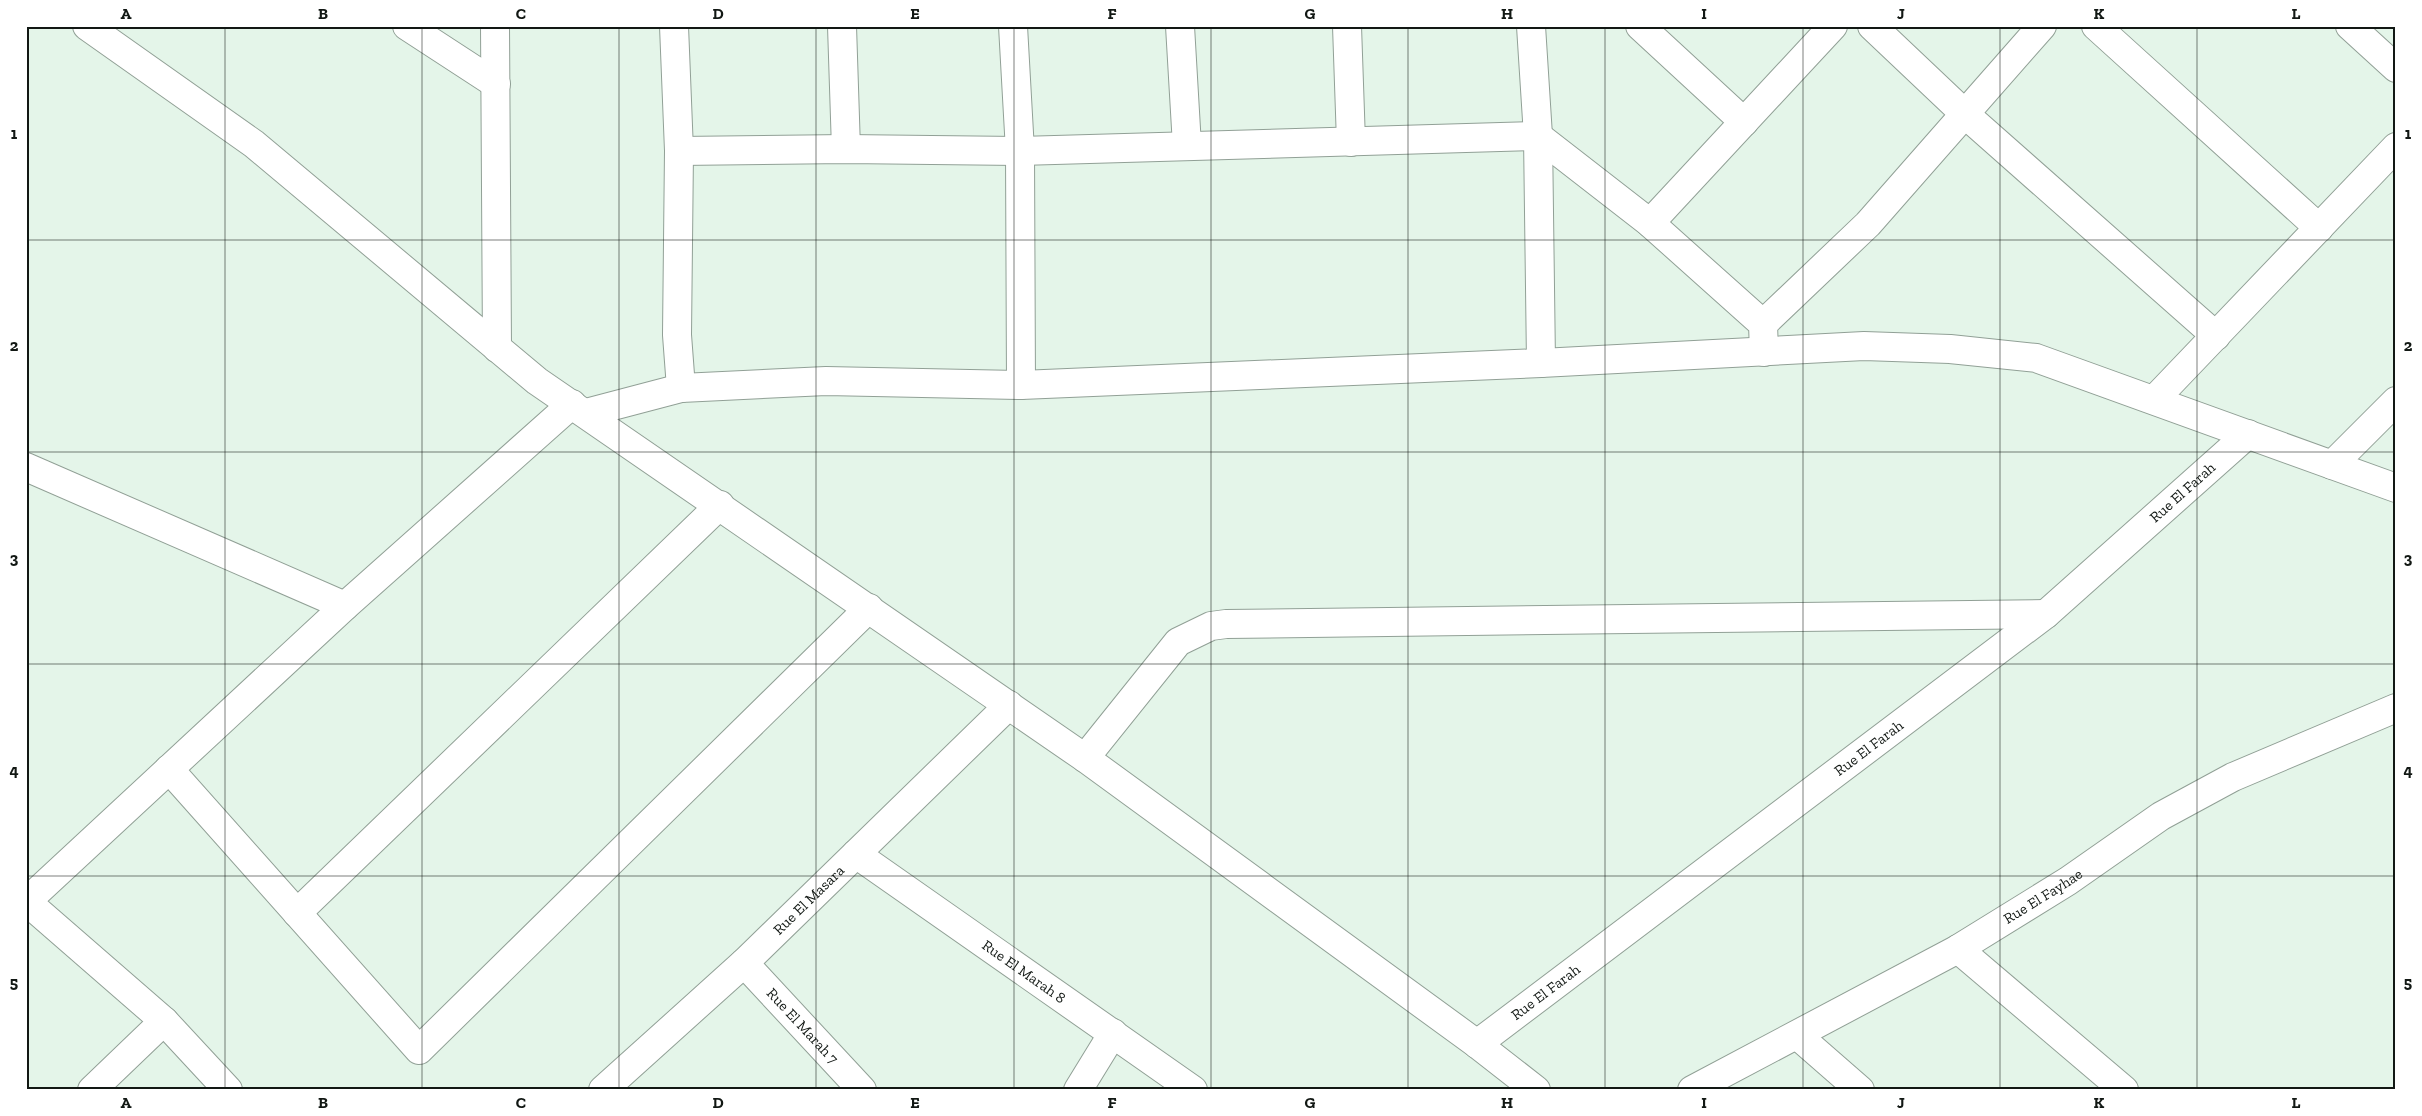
<svg xmlns="http://www.w3.org/2000/svg" width="2422" height="1116" viewBox="0 0 2422 1116" font-family="'Zilla Slab',serif">
  <style>
    .lines { fill: none; stroke-linecap: round; stroke-linejoin: round }
    .minor-casing { stroke: #91a096; stroke-width: 30 }
    .minor { stroke: #fff; stroke-width: 28 }
    .grid { fill: none; stroke: #121814; stroke-width: 1; stroke-opacity: 0.55 }
    .labels { text-anchor: middle; dominant-baseline: central; stroke-width: 5; stroke-linejoin: round; paint-order: stroke }
    .street-label { font-size: 15px; fill: #121814; stroke: #fff }
    .neatline { fill: none; stroke: #121814; stroke-width: 2 }
    .grid-label { font-size: 16px; text-anchor: middle; font-weight: bold; fill: #121814 }
  </style>
  <rect width="100%" height="100%" fill="#e4f5e9"/>
  <g class="lines">
    <defs>
      <g id="minor">
        <path d="M87,26L254,144L537,381L1085,758L1477,1044L1536,1090"/>
        <path d="M407,26L496,84"/>
        <path d="M495,26L497,348"/>
        <path d="M674,26L679,151L677,335L681,388"/>
        <path d="M842,26L846,149"/>
        <path d="M1013,26L1020,151L1021,385"/>
        <path d="M1180,26L1187,146"/>
        <path d="M1347,26L1351,142"/>
        <path d="M1531,26L1538,136L1541,363"/>
        <path d="M1640,26L1744,122"/>
        <path d="M1872,26L1966,115L2216,336"/>
        <path d="M2096,26L2319,228"/>
        <path d="M2350,26L2396,68"/>
        <path d="M679,151L846,149L1020,151L1538,136L1650,223L1763,324L1764,352"/>
        <path d="M1650,223L1833,26"/>
        <path d="M1763,324L1868,224L2042,26"/>
        <path d="M2154,400L2396,147"/>
        <path d="M586,413L681,388L826,381L1021,385L1541,363L1864,346L1950,349L2036,358L2396,488"/>
        <path d="M2332,465L2396,401"/>
        <path d="M26,467L345,606"/>
        <path d="M1085,758L1178,642L1211,626L1226,624L2046,614"/>
        <path d="M169,769L419,1050L869,608"/>
        <path id="s1" d="M856,854L1193,1090"/>
        <path d="M26,901L164,1021L228,1090"/>
        <path d="M26,902L345,606L572,404"/>
        <path d="M297,913L720,505"/>
        <path d="M1958,949L2124,1090"/>
        <path id="s2" d="M744,963L862,1090"/>
        <path d="M1797,1035L1860,1090"/>
        <path id="s3" d="M1477,1044L2046,614L2248,434"/>
        <path d="M92,1090L164,1021"/>
        <path id="s4" d="M603,1090L744,963L1009,705"/>
        <path d="M1078,1090L1113,1033"/>
        <path id="s5" d="M1692,1090L1958,949L2068,881L2161,816L2233,777L2396,708"/>
      </g>
    </defs>
    <use href="#minor" class="minor-casing"/>
    <use href="#minor" class="minor"/>
  </g>
  <path class="grid" d="M225,26V1090M422,26V1090M619,26V1090M816,26V1090M1014,26V1090M1211,26V1090M1408,26V1090M1605,26V1090M1803,26V1090M2000,26V1090M2197,26V1090M26,240H2396M26,452H2396M26,664H2396M26,876H2396"/>
  <g class="labels">
    <g class="street-label">
      <text stroke="none"><textPath href="#s3" startOffset="896">Rue El Farah</textPath></text>
      <text stroke="none"><textPath href="#s3" startOffset="491">Rue El Farah</textPath></text>
      <text stroke="none"><textPath href="#s5" startOffset="401">Rue El Fayhae</textPath></text>
      <text stroke="none"><textPath href="#s4" startOffset="280">Rue El Masara</textPath></text>
      <text stroke="none"><textPath href="#s1" startOffset="205">Rue El Marah 8</textPath></text>
      <text stroke="none"><textPath href="#s3" startOffset="86">Rue El Farah</textPath></text>
      <text stroke="none"><textPath href="#s2" startOffset="86">Rue El Marah 7</textPath></text>
    </g>
  </g>
  <rect width="2422" height="1116" fill="none" stroke="#ffffff" stroke-width="55"/>
  <rect x="28" y="28" width="2366" height="1060" class="neatline"/>
  <g class="grid-label">
    <text x="126" y="19">A</text>
    <text x="323" y="19">B</text>
    <text x="521" y="19">C</text>
    <text x="718" y="19">D</text>
    <text x="915" y="19">E</text>
    <text x="1112" y="19">F</text>
    <text x="1310" y="19">G</text>
    <text x="1507" y="19">H</text>
    <text x="1704" y="19">I</text>
    <text x="1901" y="19">J</text>
    <text x="2099" y="19">K</text>
    <text x="2296" y="19">L</text>
    <text x="14" y="139">1</text>
    <text x="2408" y="139">1</text>
    <text x="14" y="351">2</text>
    <text x="2408" y="351">2</text>
    <text x="14" y="564">3</text>
    <text x="2408" y="564">3</text>
    <text x="14" y="776">4</text>
    <text x="2408" y="776">4</text>
    <text x="14" y="988">5</text>
    <text x="2408" y="988">5</text>
    <text x="126" y="1108">A</text>
    <text x="323" y="1108">B</text>
    <text x="521" y="1108">C</text>
    <text x="718" y="1108">D</text>
    <text x="915" y="1108">E</text>
    <text x="1112" y="1108">F</text>
    <text x="1310" y="1108">G</text>
    <text x="1507" y="1108">H</text>
    <text x="1704" y="1108">I</text>
    <text x="1901" y="1108">J</text>
    <text x="2099" y="1108">K</text>
    <text x="2296" y="1108">L</text>
  </g>
</svg>
